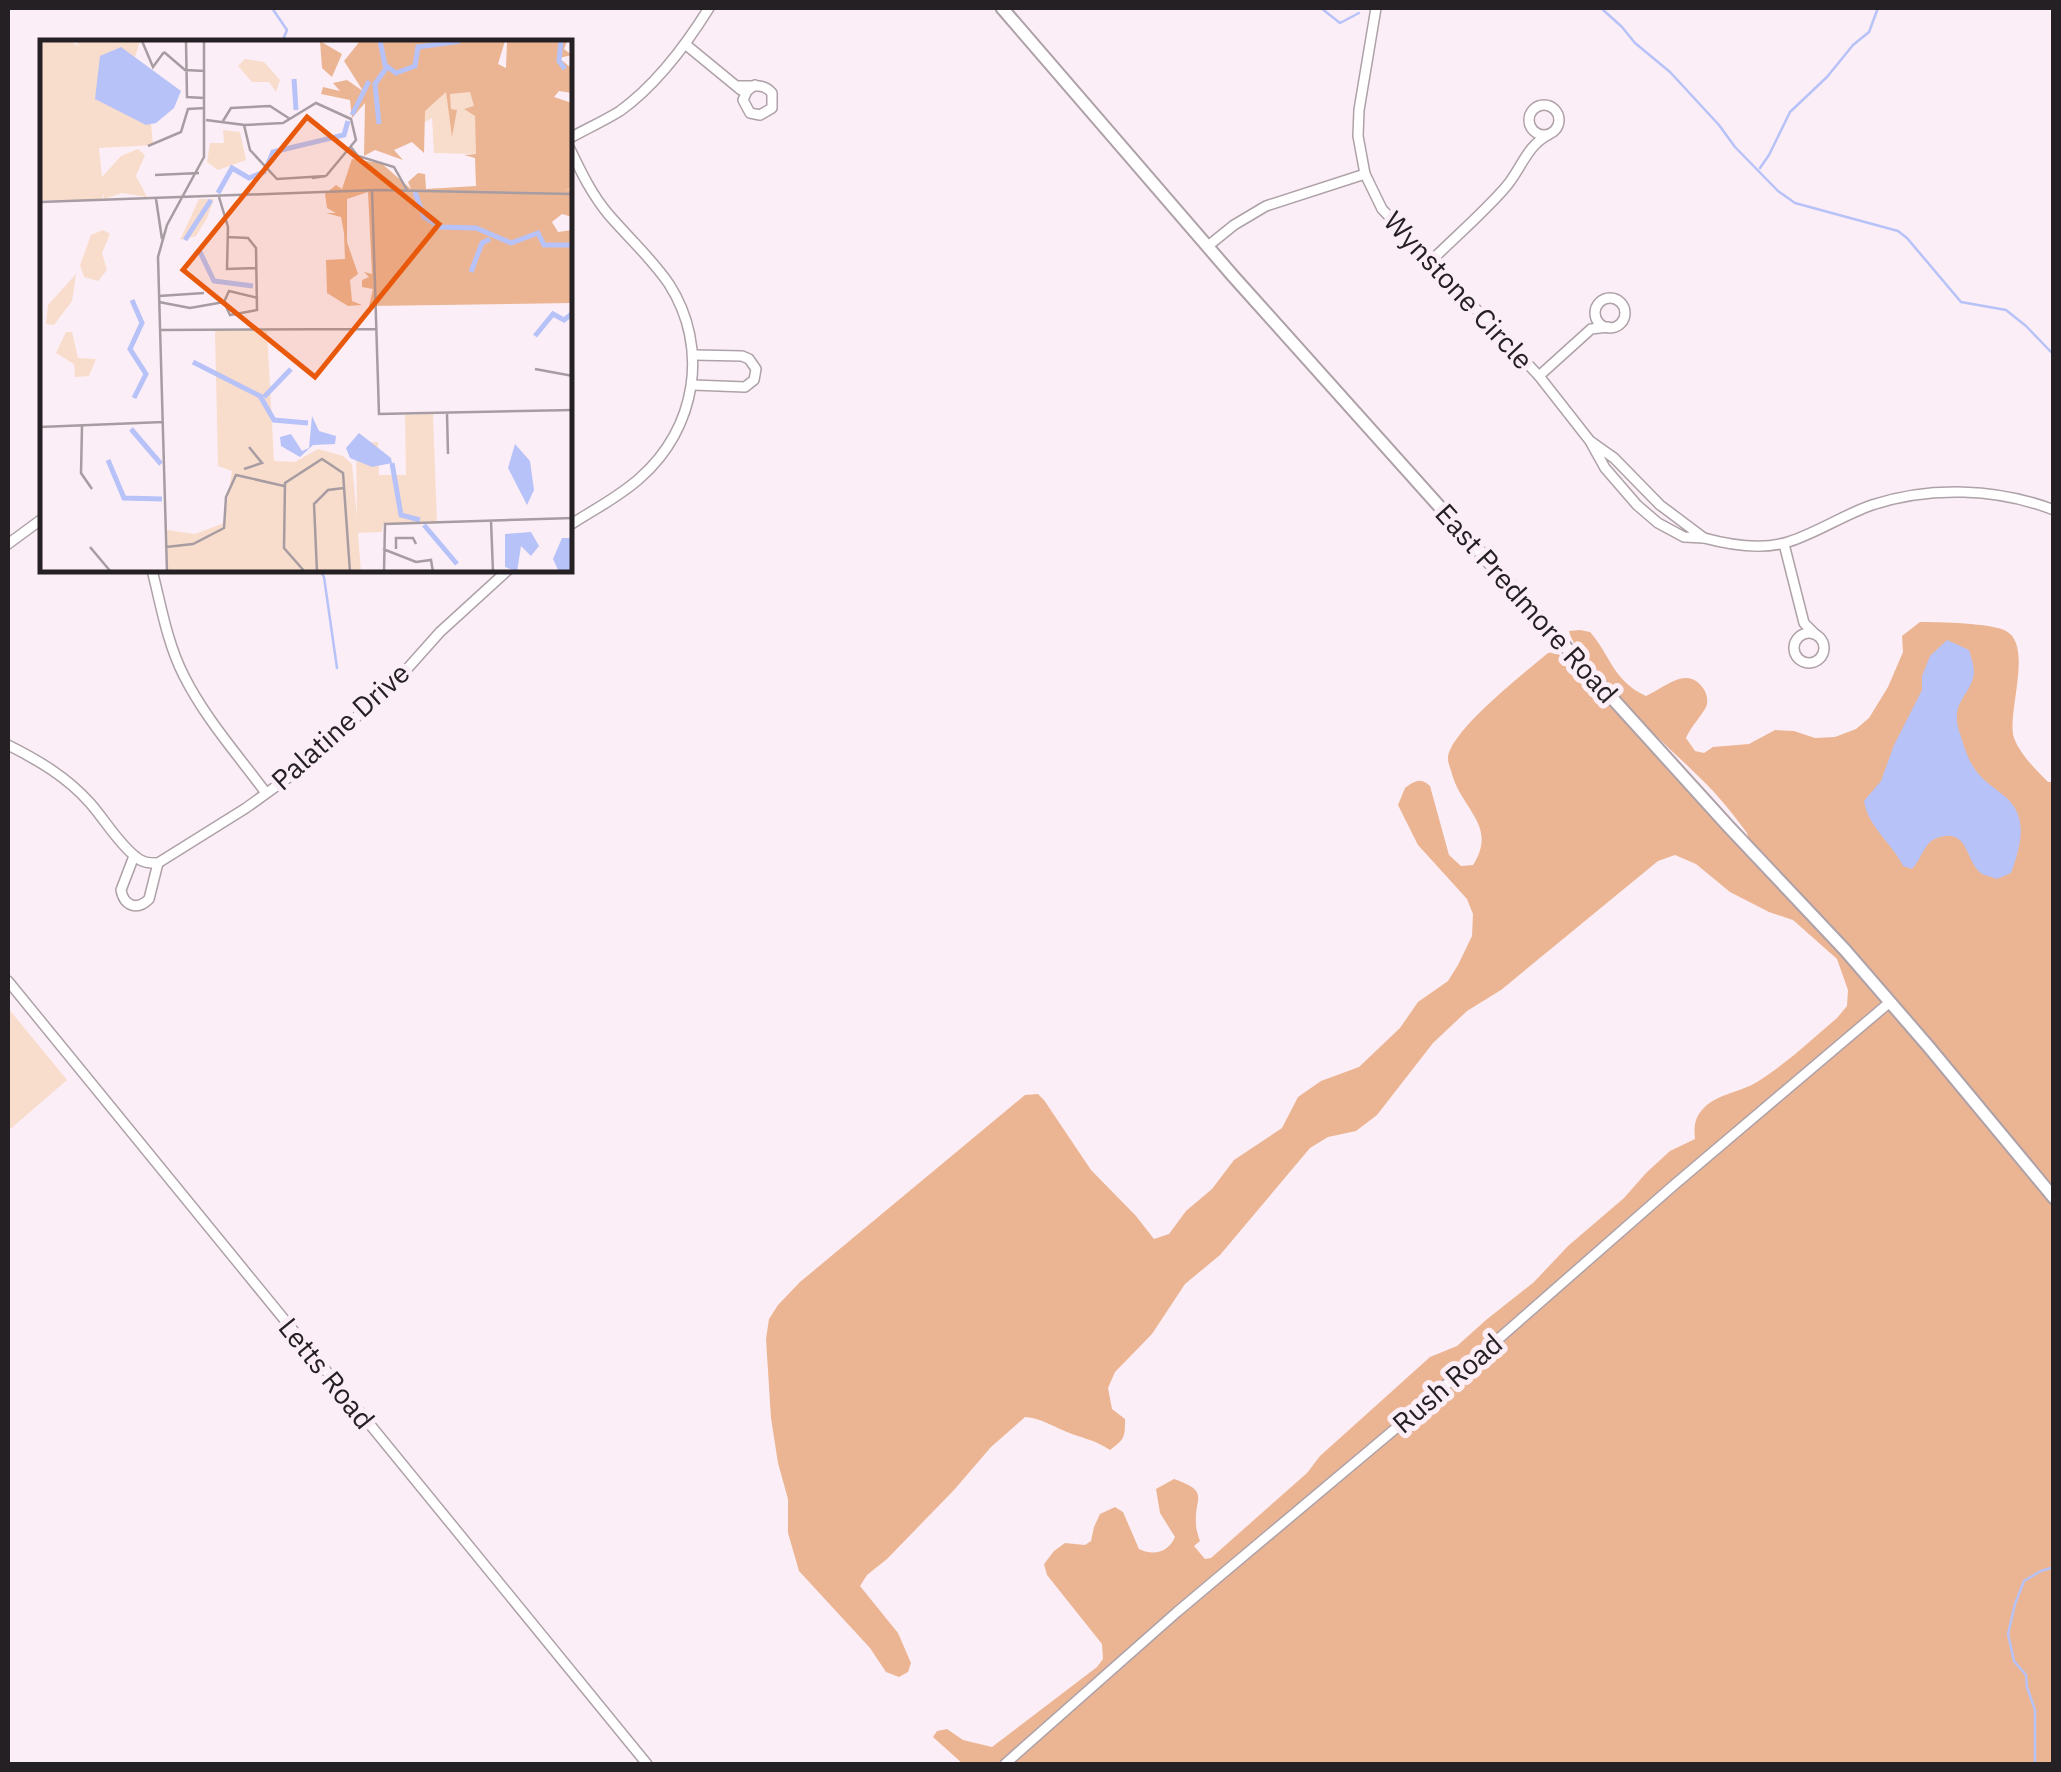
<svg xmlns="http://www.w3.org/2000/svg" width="2061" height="1772" viewBox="0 0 2061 1772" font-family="'IBM Plex Sans',sans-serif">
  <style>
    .green { fill: #f9ddcc }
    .forest { fill: #ebb593 }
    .water { fill: #b7c2f8 }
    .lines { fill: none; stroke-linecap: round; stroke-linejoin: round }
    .stream { stroke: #b7c2f8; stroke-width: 2.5 }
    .minor-casing { stroke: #aea1a8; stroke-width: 12 }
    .tertiary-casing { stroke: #aea1a8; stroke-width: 15 }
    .minor { stroke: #fff; stroke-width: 9 }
    .tertiary { stroke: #fff; stroke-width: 11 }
    .labels { text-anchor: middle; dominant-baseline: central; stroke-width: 10; stroke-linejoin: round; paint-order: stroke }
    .street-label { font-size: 28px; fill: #252023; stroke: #fceef6 }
    .inset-river { fill: none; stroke: #b7c2f8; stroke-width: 5 }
    .inset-road { fill: none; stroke: #a69ca2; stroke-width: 2.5 }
    .view { fill: #e8590c; fill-opacity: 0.15; stroke: #e8590c; stroke-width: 5 }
    .inset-edge { fill: none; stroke: #252023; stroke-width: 5 }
  </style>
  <rect width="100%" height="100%" fill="#fceef6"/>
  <path class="green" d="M8,1008L67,1080L8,1131Z"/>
  <path class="forest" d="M1920,622C1938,622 1992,623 2006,631C2034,646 2006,714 2014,738C2020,754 2036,770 2048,782H2054L2053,1764H963L933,1737L937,1731L947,1729L963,1740L992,1747L1097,1667L1103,1659L1102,1644L1047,1575L1044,1564L1054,1551L1065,1543L1085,1545L1091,1541L1094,1527L1100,1514L1115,1507L1123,1512L1139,1549C1153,1556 1168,1553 1175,1537L1160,1513L1156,1489L1174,1479C1211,1492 1194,1497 1196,1524C1196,1530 1198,1535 1200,1541L1194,1546L1205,1559L1211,1558L1307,1473L1320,1456L1430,1357L1457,1346L1486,1320L1534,1282L1568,1246L1624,1198L1646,1173L1670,1151L1695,1139C1694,1128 1694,1119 1702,1110C1715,1094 1739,1093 1757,1082C1786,1064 1811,1040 1837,1018L1847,1006L1848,990L1837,959L1793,920L1769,912L1730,892L1696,864L1675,855L1658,861L1501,990L1467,1011L1433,1043L1377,1115L1356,1131L1328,1137L1310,1148L1220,1255L1185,1284L1152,1334L1115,1372L1108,1388L1112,1409L1125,1419C1125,1437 1125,1439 1110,1450C1097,1441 1086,1439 1072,1434C1055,1428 1042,1418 1025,1417L991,1447L954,1490L887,1559L867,1575L860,1586L898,1633L911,1663L908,1672L899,1677L886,1672L870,1648L799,1571L788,1533V1499L778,1463L771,1418L766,1339L769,1319L778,1305L800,1282L1025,1095L1038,1094L1044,1100L1091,1170L1136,1216L1154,1239L1169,1234L1186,1211L1212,1189L1234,1160L1282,1128L1298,1097L1321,1081L1359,1067L1400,1028L1418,1002L1448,981L1458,965L1472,936L1473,914L1467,899L1418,845L1398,805L1405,788C1415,781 1420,777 1430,786L1449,855L1461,866L1473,865C1498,826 1462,810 1452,774C1451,769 1448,764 1448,759C1448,732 1527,671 1548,653L1556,652L1620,712L1741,843L1748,837L1747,833C1736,818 1725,804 1713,791C1683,759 1577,667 1569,631L1580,630L1590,632C1611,656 1613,681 1646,696C1665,688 1686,665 1703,688C1706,692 1708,698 1707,704C1706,711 1691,726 1686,738L1695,751L1704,753L1713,747L1749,744L1775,730L1794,731L1815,738L1835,737L1856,729L1869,718L1888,687L1903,652L1902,636Z"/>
  <path class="water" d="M1947,640L1969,650C1971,657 1974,665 1974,673C1971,696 1950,701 1959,731C1963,742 1967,758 1974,768C1981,779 1992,786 2002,794C2030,815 2021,845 2011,873L1997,879C1995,878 1984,875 1982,874C1966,863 1969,833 1945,836C1939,837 1935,838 1930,842C1922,850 1920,861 1912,869L1903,866C1892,843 1868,827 1864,801L1881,781L1894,745L1922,690V676L1930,656Z"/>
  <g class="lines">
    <g class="stream">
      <path d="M272,8L287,30L282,42"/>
      <path d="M1291,8H1298"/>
      <path d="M1321,8L1340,23L1359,13"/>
      <path d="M1601,8L1622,27L1635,43L1670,72L1719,125L1735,147L1778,191L1795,203L1898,231L1907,238L1961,302L2006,310L2026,326L2054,355"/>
      <path d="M1760,168L1769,155L1790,112L1827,77L1853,45L1869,32L1878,8"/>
      <path d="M320,570L324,577L337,668"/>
      <path d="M2035,1764V1710L2027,1687L2026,1675L2014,1661L2008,1634L2015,1604L2024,1581L2041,1571L2054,1567"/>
    </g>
    <defs>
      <g id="minor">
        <path d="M1376,8L1359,110L1358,136L1365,174L1382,209L1539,376L1590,441L1605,468L1637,505L1658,523L1684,537L1704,538L1660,505L1614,458L1590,441"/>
        <path d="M685,44L741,90"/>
        <path d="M739,86C752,87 763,82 772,93V108L760,115L750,113L743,100L747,91L755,85"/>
        <circle cx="1544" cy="120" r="15"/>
        <path d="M570,138C586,129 604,121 620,111C656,85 686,45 709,8"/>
        <path d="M570,149C581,172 592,195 609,215C629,238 652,259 669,284C710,348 696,429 640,478C619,497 593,510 570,525"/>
        <path d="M1208,246L1234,225L1266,206L1365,174"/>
        <path d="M1430,262C1454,238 1481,215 1504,189C1520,172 1526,146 1548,135"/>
        <circle cx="1610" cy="313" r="15"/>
        <path d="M1539,376L1591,329L1608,327"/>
        <path d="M693,385L745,387L754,380L756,369L749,359L742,356L694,355"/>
        <path d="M1704,538C1730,545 1762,550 1788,542C1817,533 1843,515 1872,505C1930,486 1997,488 2054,510"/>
        <path d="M8,544L42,519"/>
        <path d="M1784,544L1804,623L1815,634"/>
        <path d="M152,570C161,605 167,643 184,676C205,718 238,755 266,793"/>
        <circle cx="1809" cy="648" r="15"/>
        <path d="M8,745C38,760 67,777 90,803C105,820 118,843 136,857C143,863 149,863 158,863L246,808L307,764L407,669L440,632L508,570"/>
        <path d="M134,856L121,890C124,906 137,911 149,899L158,863"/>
        <path d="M8,981L647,1764"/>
        <path d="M1005,1764L1177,1612L1414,1413L1674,1185L1890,1002"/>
      </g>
      <path id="tertiary" d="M1002,8L1233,276L1515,591L1729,827L1845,950L1928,1046L2054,1198"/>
    </defs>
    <use href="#minor" class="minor-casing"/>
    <use href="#tertiary" class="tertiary-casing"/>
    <use href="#minor" class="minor"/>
    <use href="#tertiary" class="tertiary"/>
  </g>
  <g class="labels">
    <g class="street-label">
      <text transform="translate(1459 290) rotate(47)">Wynstone Circle</text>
      <text transform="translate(1527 603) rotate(48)">East Predmore Road</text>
      <text transform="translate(340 726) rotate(-42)">Palatine Drive</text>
      <text transform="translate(327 1373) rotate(51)">Letts Road</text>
      <text transform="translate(1447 1383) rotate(-41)">Rush Road</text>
    </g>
  </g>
  <g transform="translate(40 40)">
    <rect width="532" height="532" fill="#fceef6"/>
    <path d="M30,1L39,6L36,1H100L95,17L109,61L113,105L59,108L62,137L81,116L98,109L105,115L96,136L107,157L82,153L64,159L63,153L62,160H0V2ZM205,19L224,22L240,40L236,52L229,42H212L198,26ZM489,47L438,101L437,151L436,114L394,113L392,78L352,102L351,114L344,102H330L329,52ZM183,90L200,92L206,120L178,130L167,122L170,103H184ZM159,159H174L167,178L156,196L140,200ZM63,190L70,194L62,213L67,230L58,241L44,237L40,225L51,195ZM36,234L32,261L14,285L6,284L8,265ZM175,291H227L234,421L255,422L278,409L303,416L312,424L317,477L316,403L338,402L339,435H366L365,375L393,374L397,483L343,484L342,492L318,493L321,532H128L127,490L155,494L184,483L192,431L178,426ZM26,292H32L38,318L56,319L49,336L35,337L34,324L16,313Z" fill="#f9ddcc"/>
    <path d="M280,1L302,14L292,37L282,28ZM320,1H465L458,24L466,28L467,1H527L524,9L532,15L519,18L530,27L532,53L519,51L514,57L532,63V148L525,150L532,149V177L522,174L512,182L518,192L532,190V263L329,266L333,249L322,247V240L329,237L324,232L332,234L328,152L307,159V202L318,234L310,240L312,261L322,265L308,266L287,253L286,220L305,219L304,193L301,177L286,173H296L287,168L285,154L296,145L302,149L312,119L341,123L371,149L368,142L378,133L385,134L386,149L436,146L435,118L424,115L436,114L435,76L424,69L434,66L430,52L410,54L411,69L417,70L412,97L406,52L385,71L384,113L372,102L354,110L363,120L335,110L324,116L325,63L312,78L310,60L281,54L283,47L300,51L293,43L307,40L323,51L304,21Z" fill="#ebb593"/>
    <path d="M81,7L141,51L134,68L116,83L106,85L55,59L60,16ZM272,376L279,391L296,396L295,404L273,405L260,417L241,406L240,397L251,394L262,411L269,408ZM319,393L351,418L352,423L332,427L310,418L306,408ZM475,404L490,421L494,450L487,465L468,428ZM465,494L491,492L499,506L491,516L481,506L477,532L465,527ZM522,498H532L530,532H519L513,519Z" fill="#b7c2f8"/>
    <path class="inset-river" d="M340,1L345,25L356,33L375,26L378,7L420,1M521,1L519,21L525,29M254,39L256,70M312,75L329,41M339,84L335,44L347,27M227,126L233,112L304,95L308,81M375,152L384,177L400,187L436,188L471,203L498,193L504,205H533M178,153L192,128L209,138L226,131M145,200L171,160M159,210L174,241L213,246M431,232L442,203L450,199M92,260L102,283L90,309L106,334L94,358M495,296L513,274L524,280L533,273M153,322L220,356L234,380L268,383M224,357L251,329M91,389L121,424M68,420L84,458L122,459M352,423L361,475L380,480M384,485L417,524"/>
    <path class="inset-road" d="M102,1L113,27L124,12M146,1L147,57L164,58M124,12L145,30L165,31M166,80L204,85L210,110L237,139L286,136L272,138M183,81L191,68L230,66L250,79M204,85L243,83L276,63L311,79L316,100L286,136M108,106L141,92L148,69L165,68M310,106L318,116L354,127L367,150M115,135L159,133M332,150L339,374L533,370M179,157L188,187L187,229L216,228M116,159L122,199M0,162L337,150L533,154M119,256L164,253M119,262L150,268L184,262M184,262L190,275L217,270L216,208L208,198L187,197M184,262L189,251L218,258M120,290L336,289M495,329L533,336M407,373L408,414M42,386L41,433L52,449M0,387L123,382M204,429L222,423L209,407M451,481L453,532M50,507L71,532M126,507L153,504L184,488L186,457L196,435L244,446M343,509L376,522L391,520L393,532M356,509V498H373L376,504M127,532L118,217L127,185L164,117V1M265,532L244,508L245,443L282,419L303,433L310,532M277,532L274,464L288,450L304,448M344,532L345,484L533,478"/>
    <path class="view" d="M267,77L399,184L275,337L143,230Z"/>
    <rect width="532" height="532" class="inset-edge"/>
  </g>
  <rect width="2061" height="1772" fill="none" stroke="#252023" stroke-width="20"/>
</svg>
